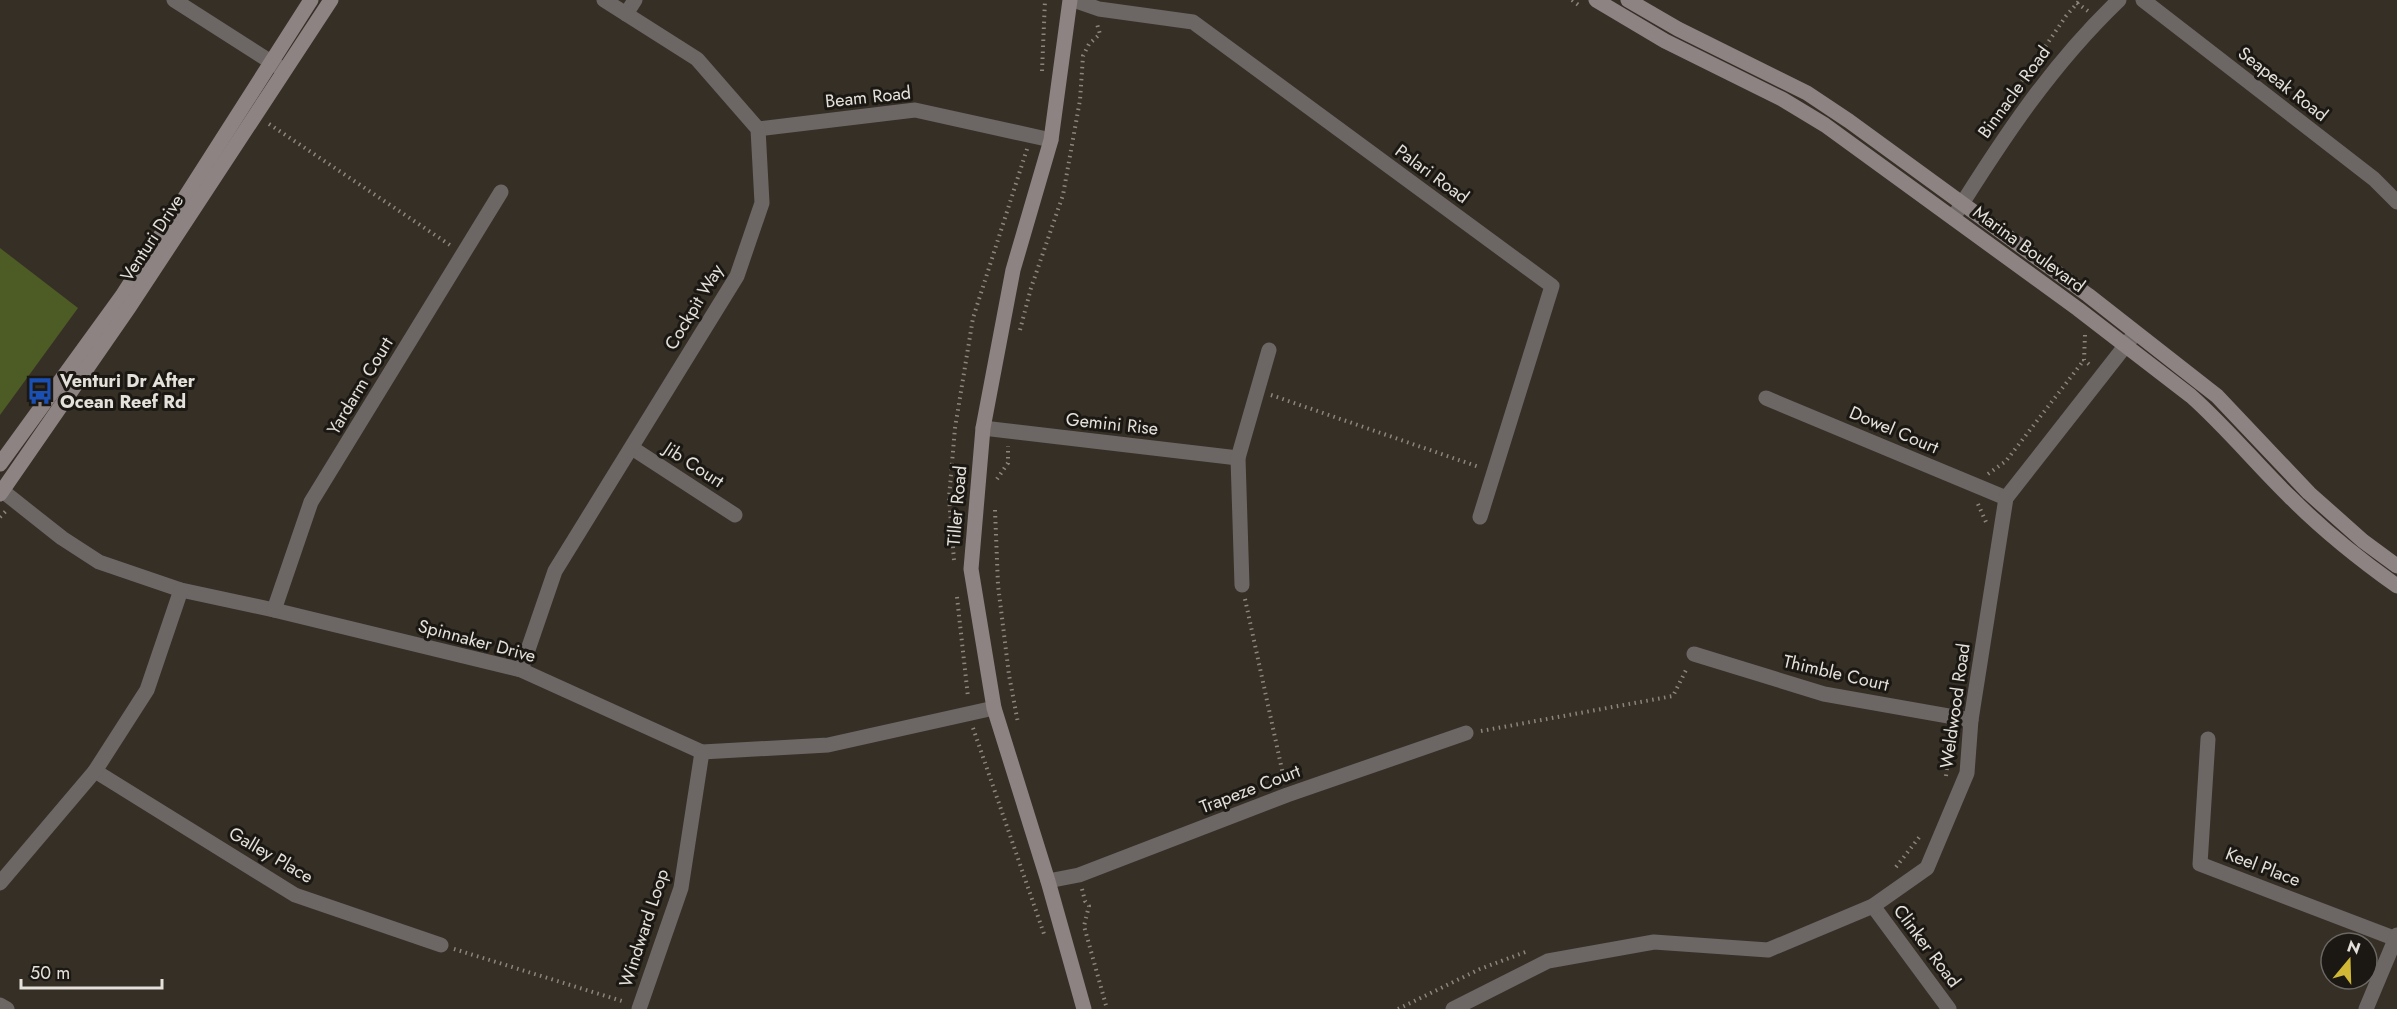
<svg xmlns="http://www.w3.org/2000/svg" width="2397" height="1009" viewBox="0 0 2397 1009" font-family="Jost,sans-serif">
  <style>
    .green { fill: #4d5b24 }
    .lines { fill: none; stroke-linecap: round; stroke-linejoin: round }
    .path { stroke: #8b867e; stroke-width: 4; stroke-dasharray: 1.5 4.5; stroke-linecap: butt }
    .street { stroke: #6c6665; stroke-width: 15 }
    .secondary { stroke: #8d8382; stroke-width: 15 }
    .labels { text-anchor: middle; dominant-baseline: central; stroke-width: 6; stroke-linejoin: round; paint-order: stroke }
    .street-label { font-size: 18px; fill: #e4e0da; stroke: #1b1814 }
    .poi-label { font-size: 18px; font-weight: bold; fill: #e4e0da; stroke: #1b1814; text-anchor: start }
  </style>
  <rect width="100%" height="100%" fill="#362f26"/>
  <path class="green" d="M0,248L78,308L0,415Z"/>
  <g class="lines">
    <g class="path">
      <path d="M1572,0L1581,7"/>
      <path d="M2077,3L2088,11"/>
      <path d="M1042,71L1045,0"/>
      <path d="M2015,91L2066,16L2080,0"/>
      <path d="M269,124L450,245"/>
      <path d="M1020,330L1031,288L1063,195L1080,100L1083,56L1089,44L1100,34L1097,24"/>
      <path d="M2085,335L2084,360L2091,366"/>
      <path d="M1271,395L1479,467"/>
      <path d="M1988,474L2006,461L2084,360"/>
      <path d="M997,479L1008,463V446"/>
      <path d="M1978,504L1986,522"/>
      <path d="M995,510L998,585L1009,675L1018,723"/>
      <path d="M0,517L6,511"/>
      <path d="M954,560L949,498L955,428L973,318L1027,149"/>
      <path d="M957,597L968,697"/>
      <path d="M1245,599L1284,779"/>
      <path d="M973,728L1044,934"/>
      <path d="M1481,731L1673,696L1687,668"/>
      <path d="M1946,776L1951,736"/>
      <path d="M1896,867L1921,835"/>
      <path d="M1082,889L1085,901L1089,906L1084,926L1107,1009"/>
      <path d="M454,949L625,1002"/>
      <path d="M1398,1009L1480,969L1528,951"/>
    </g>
    <g class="street">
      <path d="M174,0L282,69"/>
      <path d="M1073,0L1099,9L1193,22L1552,286L1480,517"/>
      <path d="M2143,0L2374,179L2397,202"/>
      <path d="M626,14L635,0"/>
      <path d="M758,129L915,110L1051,140"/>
      <path d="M1953,218C2003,138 2051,65 2119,0"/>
      <path d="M1766,398L2006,498"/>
      <path d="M983,428L1238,458"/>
      <path d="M632,448L735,515"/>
      <path d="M0,489L62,538L99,562L181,590L274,610L521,670L702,752L828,745L994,708"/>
      <path d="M1242,585L1238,458L1269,350"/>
      <path d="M274,610L311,502L501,192"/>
      <path d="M1694,654L1824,694L1971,720"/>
      <path d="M521,670L555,571L737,276L762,203L758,129L697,59L604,0"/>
      <path d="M2208,739L2200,864L2396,939"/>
      <path d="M95,771L295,895L441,945"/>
      <path d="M1048,881L1079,875L1287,795L1466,733"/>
      <path d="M0,883L95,771L147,690L181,590"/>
      <path d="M1873,906L1949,1009"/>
      <path d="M0,1005L7,1009"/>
      <path d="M639,1009L681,888L702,752"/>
      <path d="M1453,1009L1548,961L1654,942L1768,950L1873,906L1927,868L1967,773L1971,720L2006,498L2133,336"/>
      <path d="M2366,1009L2397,935"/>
    </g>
    <g class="secondary">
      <path d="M1070,0L1051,140L1013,270L983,428L971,569L994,708L1048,881L1084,1009"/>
      <path d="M1596,0L1665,41L1782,99L1825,125L2078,309L2191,396C2227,428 2257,465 2291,498C2324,531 2359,559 2397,586"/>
      <path d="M1628,0L1678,29L1807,93L1849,121L2088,295L2217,396L2309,493L2363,541L2397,566"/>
      <path d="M0,464L122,296L311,0"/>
      <path d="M0,494L130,306L331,0"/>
    </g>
  </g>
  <defs>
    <symbol id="bus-bare" viewBox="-9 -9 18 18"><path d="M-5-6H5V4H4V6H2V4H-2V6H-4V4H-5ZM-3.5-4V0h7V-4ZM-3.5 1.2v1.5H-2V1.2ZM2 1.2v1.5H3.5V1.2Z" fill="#1a4fb4" stroke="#1b1814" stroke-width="2.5" paint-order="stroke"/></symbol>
  </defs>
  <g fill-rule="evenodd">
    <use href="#bus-bare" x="21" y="372" width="38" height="38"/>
  </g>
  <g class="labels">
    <g class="street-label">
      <text transform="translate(2283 84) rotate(38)">Seapeak Road</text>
      <text transform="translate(2014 92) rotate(-54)">Binnacle Road</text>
      <text transform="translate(868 97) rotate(-6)">Beam Road</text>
      <text transform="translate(1432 174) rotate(36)">Palari Road</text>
      <text transform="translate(152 238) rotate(-57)">Venturi Drive</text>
      <text transform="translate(2029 249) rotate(36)">Marina Boulevard</text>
      <text transform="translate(694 307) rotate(-59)">Cockpit Way</text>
      <text transform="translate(360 386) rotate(-59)">Yardarm Court</text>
      <text transform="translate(1112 424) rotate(6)">Gemini Rise</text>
      <text transform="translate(1894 430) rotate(23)">Dowel Court</text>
      <text transform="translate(694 465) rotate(33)">Jib Court</text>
      <text transform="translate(957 506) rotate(-85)">Tiller Road</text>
      <text transform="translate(477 641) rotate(15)">Spinnaker Drive</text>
      <text transform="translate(1836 673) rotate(13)">Thimble Court</text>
      <text transform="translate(1955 706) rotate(-82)">Weldwood Road</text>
      <text transform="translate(1250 789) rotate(-21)">Trapeze Court</text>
      <text transform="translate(271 855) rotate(30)">Galley Place</text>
      <text transform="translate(2263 867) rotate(21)">Keel Place</text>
      <text transform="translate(644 928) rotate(-72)">Windward Loop</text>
      <text transform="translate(1927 946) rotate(53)">Clinker Road</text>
    </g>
    <g class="poi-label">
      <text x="60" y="381">Venturi Dr After<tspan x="60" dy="21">Ocean Reef Rd</tspan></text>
    </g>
  </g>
  <g transform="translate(2349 961) rotate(19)"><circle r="28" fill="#1b1814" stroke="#6b6863" stroke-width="1.5"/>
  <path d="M0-4.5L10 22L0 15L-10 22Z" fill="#d0b736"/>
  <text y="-9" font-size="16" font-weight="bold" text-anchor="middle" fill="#e4e0da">N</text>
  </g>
  <path d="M21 979v9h141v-9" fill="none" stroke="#e4e0da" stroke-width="3"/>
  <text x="30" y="979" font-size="18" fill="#e4e0da" stroke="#1b1814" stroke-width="4.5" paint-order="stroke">50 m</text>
</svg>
